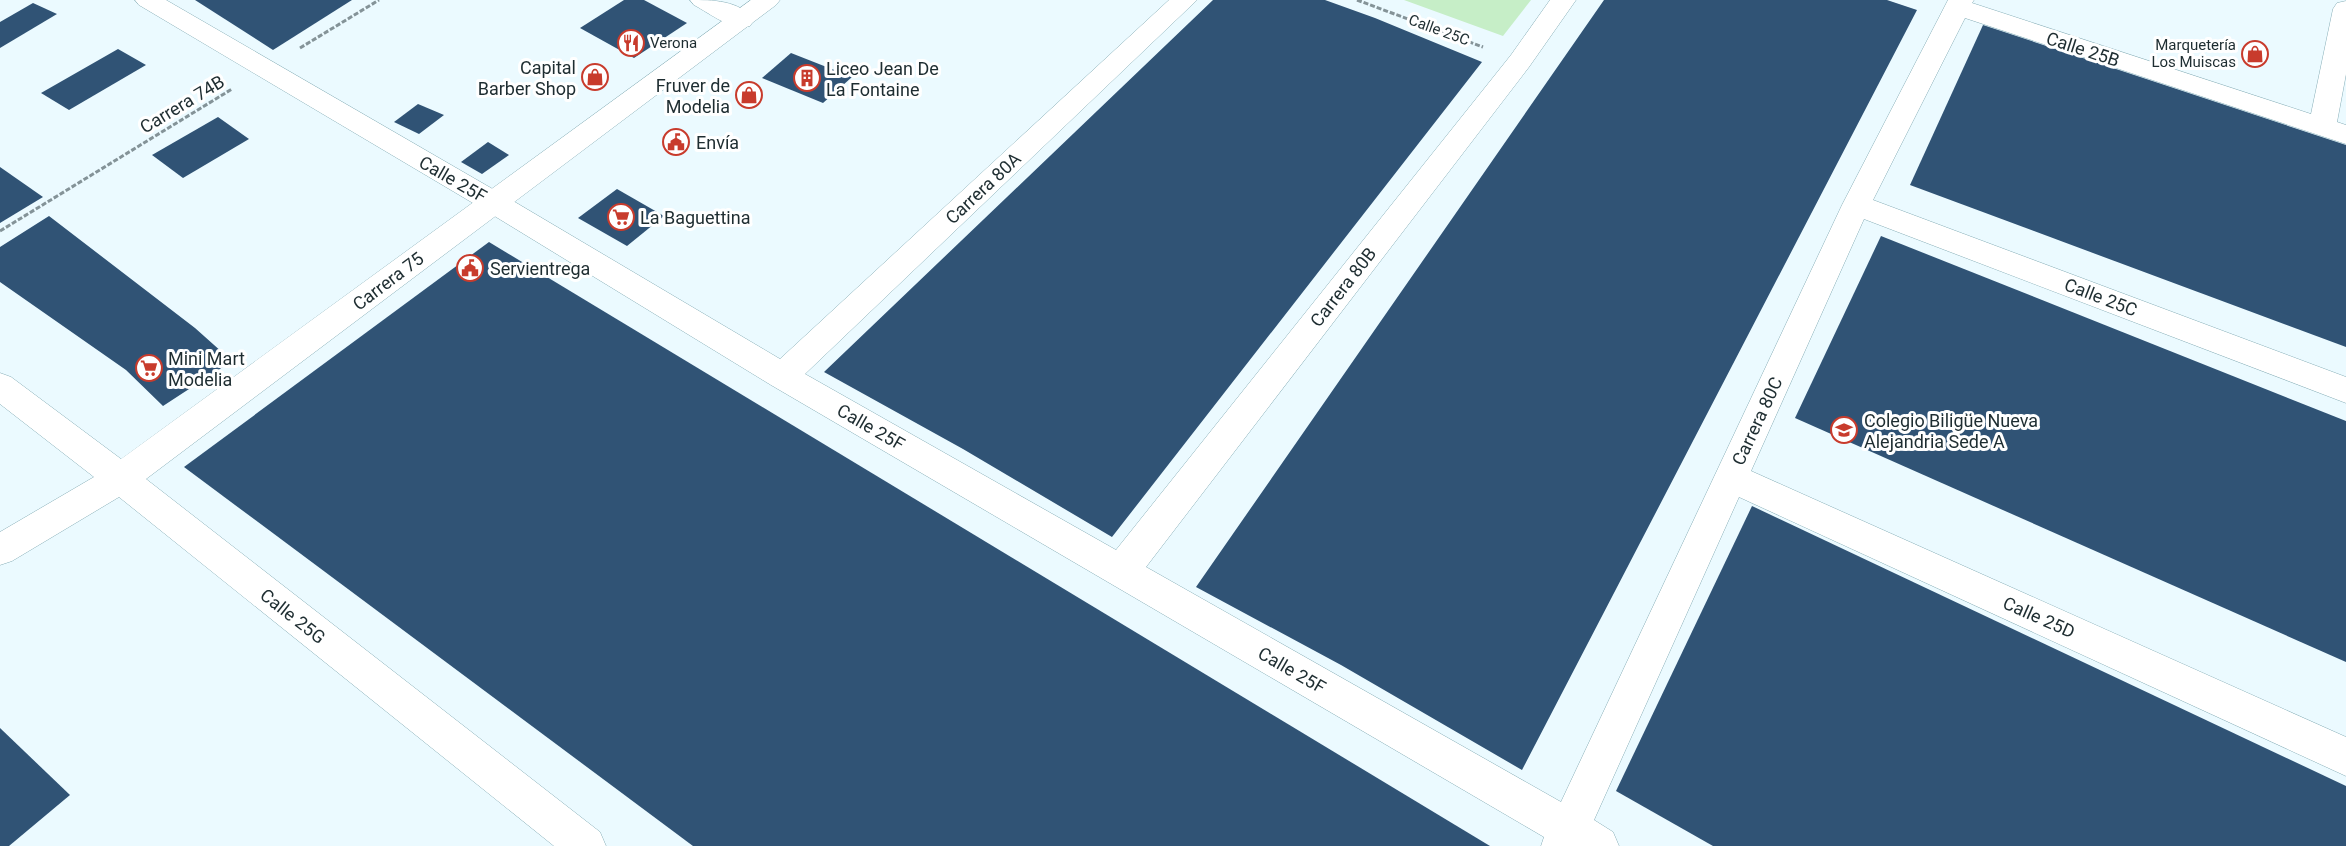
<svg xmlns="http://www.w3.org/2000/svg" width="2346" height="846" viewBox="0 0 2346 846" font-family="Roboto,sans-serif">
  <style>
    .green { fill: #c6eec7 }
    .building { fill: #305375 }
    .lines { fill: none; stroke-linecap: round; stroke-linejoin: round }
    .street-casing { stroke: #87aeb7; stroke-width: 1 }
    .secondary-casing { stroke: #87aeb7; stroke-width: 1 }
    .path { stroke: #849398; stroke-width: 3; stroke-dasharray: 5 2; stroke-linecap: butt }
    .street { fill: #fff; fill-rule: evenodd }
    .secondary { fill: #fff; fill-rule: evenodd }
    .labels { text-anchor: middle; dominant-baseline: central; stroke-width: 6; stroke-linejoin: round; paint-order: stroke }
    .far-street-label { font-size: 15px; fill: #1e2d31; stroke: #fff }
    .far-poi-label { font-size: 15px; fill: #1e2d31; stroke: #fff; text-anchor: start }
    .street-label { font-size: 18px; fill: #1e2d31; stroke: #fff }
    .poi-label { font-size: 18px; fill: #1e2d31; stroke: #fff; text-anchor: start }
  </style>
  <rect width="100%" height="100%" fill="#ebfaff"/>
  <path class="green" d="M1404,0H1531L1503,36Z"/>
  <g class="building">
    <path d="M195,0H352L273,50Z"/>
    <path d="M624,0H644L687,23L634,58L580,28Z"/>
    <path d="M1213,0H1325L1375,18L1482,62L1112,537L963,449L824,372Z"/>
    <path d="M1604,0H1887L1917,10L1522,770L1341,665L1196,587Z"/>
    <path d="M33,3L57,14L0,48V22Z"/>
    <path d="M1983,25L2346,145V347L1910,185Z"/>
    <path d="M118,49L146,65L69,110L41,93Z"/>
    <path d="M791,53L852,77L823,103L762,78Z"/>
    <path d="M418,104L444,115L419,134L394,122Z"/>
    <path d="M218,117L249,139L183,178L152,155Z"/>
    <path d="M488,142L509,155L482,174L461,162Z"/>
    <path d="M0,167L43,197L0,223Z"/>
    <path d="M617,189L664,216L627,246L578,218Z"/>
    <path d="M49,216L195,328L232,361L163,406L126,370L0,282V247Z"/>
    <path d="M1881,236L2346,421V662L1795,418Z"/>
    <path d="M489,242L1490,846H693L184,467Z"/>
    <path d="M1752,506L2346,786V846H1713L1616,791Z"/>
    <path d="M0,728L70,795L9,846H0Z"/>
  </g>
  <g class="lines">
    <defs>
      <g id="street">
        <path d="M135,0H166L503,195L780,359L1169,0H1197L805,374L1116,550L1511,55L1550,0H1576L1529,67L1146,567L1561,802L1842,205L1948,0H1974L1972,3L2311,114L2333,9L2337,3L2346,1V74L2337,122L2346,125V144L1965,18L1873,200L2346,377V403L1864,219L1751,471L2346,737V776L1739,497L1594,820L1613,832L1619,846H1541L1544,837L771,385L483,209L139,5Z"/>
        <path d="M690,0C712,0 740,0 754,20L750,26C731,31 711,14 694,5Z"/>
      </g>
      <path id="secondary" d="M751,0H780L776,5L146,479L600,832L606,846H554L119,497L12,561L0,565V532L94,477L0,404V373L11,377L121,459Z"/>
    </defs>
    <use href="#street" class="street-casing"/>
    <use href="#secondary" class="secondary-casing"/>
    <g class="path">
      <path d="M1357,0L1483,47"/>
      <path d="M300,48L379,0"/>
      <path d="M0,231L232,89"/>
    </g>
    <use href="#street" class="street"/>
    <use href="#secondary" class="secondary"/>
  </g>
  <defs>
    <symbol id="restaurant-ring" viewBox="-11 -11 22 22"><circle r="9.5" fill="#fff" stroke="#c83b2c" stroke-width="1.5"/><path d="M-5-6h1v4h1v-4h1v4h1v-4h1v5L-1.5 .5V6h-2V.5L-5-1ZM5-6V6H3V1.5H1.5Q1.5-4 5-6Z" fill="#c83b2c"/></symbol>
    <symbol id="shop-ring" viewBox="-11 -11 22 22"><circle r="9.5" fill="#fff" stroke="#c83b2c" stroke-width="1.5"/><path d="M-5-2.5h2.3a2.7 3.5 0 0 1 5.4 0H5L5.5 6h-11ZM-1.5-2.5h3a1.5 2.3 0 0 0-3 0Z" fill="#c83b2c"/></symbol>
    <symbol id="building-ring" viewBox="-11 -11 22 22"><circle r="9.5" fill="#fff" stroke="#c83b2c" stroke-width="1.5"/><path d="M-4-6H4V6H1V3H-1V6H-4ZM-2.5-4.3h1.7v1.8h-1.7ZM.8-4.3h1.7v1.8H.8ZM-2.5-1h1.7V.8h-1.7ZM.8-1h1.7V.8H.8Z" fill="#c83b2c"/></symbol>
    <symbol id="civic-ring" viewBox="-11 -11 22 22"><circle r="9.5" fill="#fff" stroke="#c83b2c" stroke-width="1.5"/><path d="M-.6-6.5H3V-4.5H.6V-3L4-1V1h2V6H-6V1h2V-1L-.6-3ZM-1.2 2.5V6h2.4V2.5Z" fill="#c83b2c"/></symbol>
    <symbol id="supermarket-ring" viewBox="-11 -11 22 22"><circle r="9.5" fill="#fff" stroke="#c83b2c" stroke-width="1.5"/><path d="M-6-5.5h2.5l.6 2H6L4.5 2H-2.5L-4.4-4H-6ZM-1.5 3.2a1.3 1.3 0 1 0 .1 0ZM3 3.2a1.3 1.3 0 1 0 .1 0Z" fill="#c83b2c"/></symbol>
    <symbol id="school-ring" viewBox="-11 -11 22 22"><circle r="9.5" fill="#fff" stroke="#c83b2c" stroke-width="1.5"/><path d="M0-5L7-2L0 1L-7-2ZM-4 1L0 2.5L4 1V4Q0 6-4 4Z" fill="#c83b2c"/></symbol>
  </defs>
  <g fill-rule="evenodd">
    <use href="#restaurant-ring" x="616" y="28" width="30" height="30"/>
    <use href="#shop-ring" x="2240" y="39" width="30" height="30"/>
    <use href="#shop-ring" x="580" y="62" width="30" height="30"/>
    <use href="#building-ring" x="792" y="63" width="30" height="30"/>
    <use href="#shop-ring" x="734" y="80" width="30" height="30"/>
    <use href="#civic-ring" x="661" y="127" width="30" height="30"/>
    <use href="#supermarket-ring" x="606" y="202" width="30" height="30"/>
    <use href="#civic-ring" x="455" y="253" width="30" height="30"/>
    <use href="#supermarket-ring" x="134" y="353" width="30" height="30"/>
    <use href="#school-ring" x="1829" y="415" width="30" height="30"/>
  </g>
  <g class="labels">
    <g class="far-street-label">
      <text transform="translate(1439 30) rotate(20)">Calle 25C</text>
    </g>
    <g class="far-poi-label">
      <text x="650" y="43">Verona</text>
      <text x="2236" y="45" text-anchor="end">Marquetería<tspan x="2236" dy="17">Los Muiscas</tspan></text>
    </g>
    <g class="street-label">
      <text transform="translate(2083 49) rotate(18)">Calle 25B</text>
      <text transform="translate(182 104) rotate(-31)">Carrera 74B</text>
      <text transform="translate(453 179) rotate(30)">Calle 25F</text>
      <text transform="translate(983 188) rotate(-43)">Carrera 80A</text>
      <text transform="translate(388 281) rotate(-37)">Carrera 75</text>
      <text transform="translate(1343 287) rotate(-52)">Carrera 80B</text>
      <text transform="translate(2101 297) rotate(21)">Calle 25C</text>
      <text transform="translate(1757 421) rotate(-65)">Carrera 80C</text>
      <text transform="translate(871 427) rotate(30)">Calle 25F</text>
      <text transform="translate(293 616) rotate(38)">Calle 25G</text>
      <text transform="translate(2039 617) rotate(24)">Calle 25D</text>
      <text transform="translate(1292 670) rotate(30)">Calle 25F</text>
    </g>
    <g class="poi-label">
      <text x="576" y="67" text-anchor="end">Capital<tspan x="576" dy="21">Barber Shop</tspan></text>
      <text x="826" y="68">Liceo Jean De<tspan x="826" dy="21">La Fontaine</tspan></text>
      <text x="730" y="85" text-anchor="end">Fruver de<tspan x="730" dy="21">Modelia</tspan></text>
      <text x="696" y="142">Envía</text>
      <text x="640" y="217">La Baguettina</text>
      <text x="490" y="268">Servientrega</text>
      <text x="168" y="358">Mini Mart<tspan x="168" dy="21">Modelia</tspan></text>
      <text x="1864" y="420">Colegio Biligüe Nueva<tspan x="1864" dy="21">Alejandria Sede A</tspan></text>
    </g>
  </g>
</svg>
